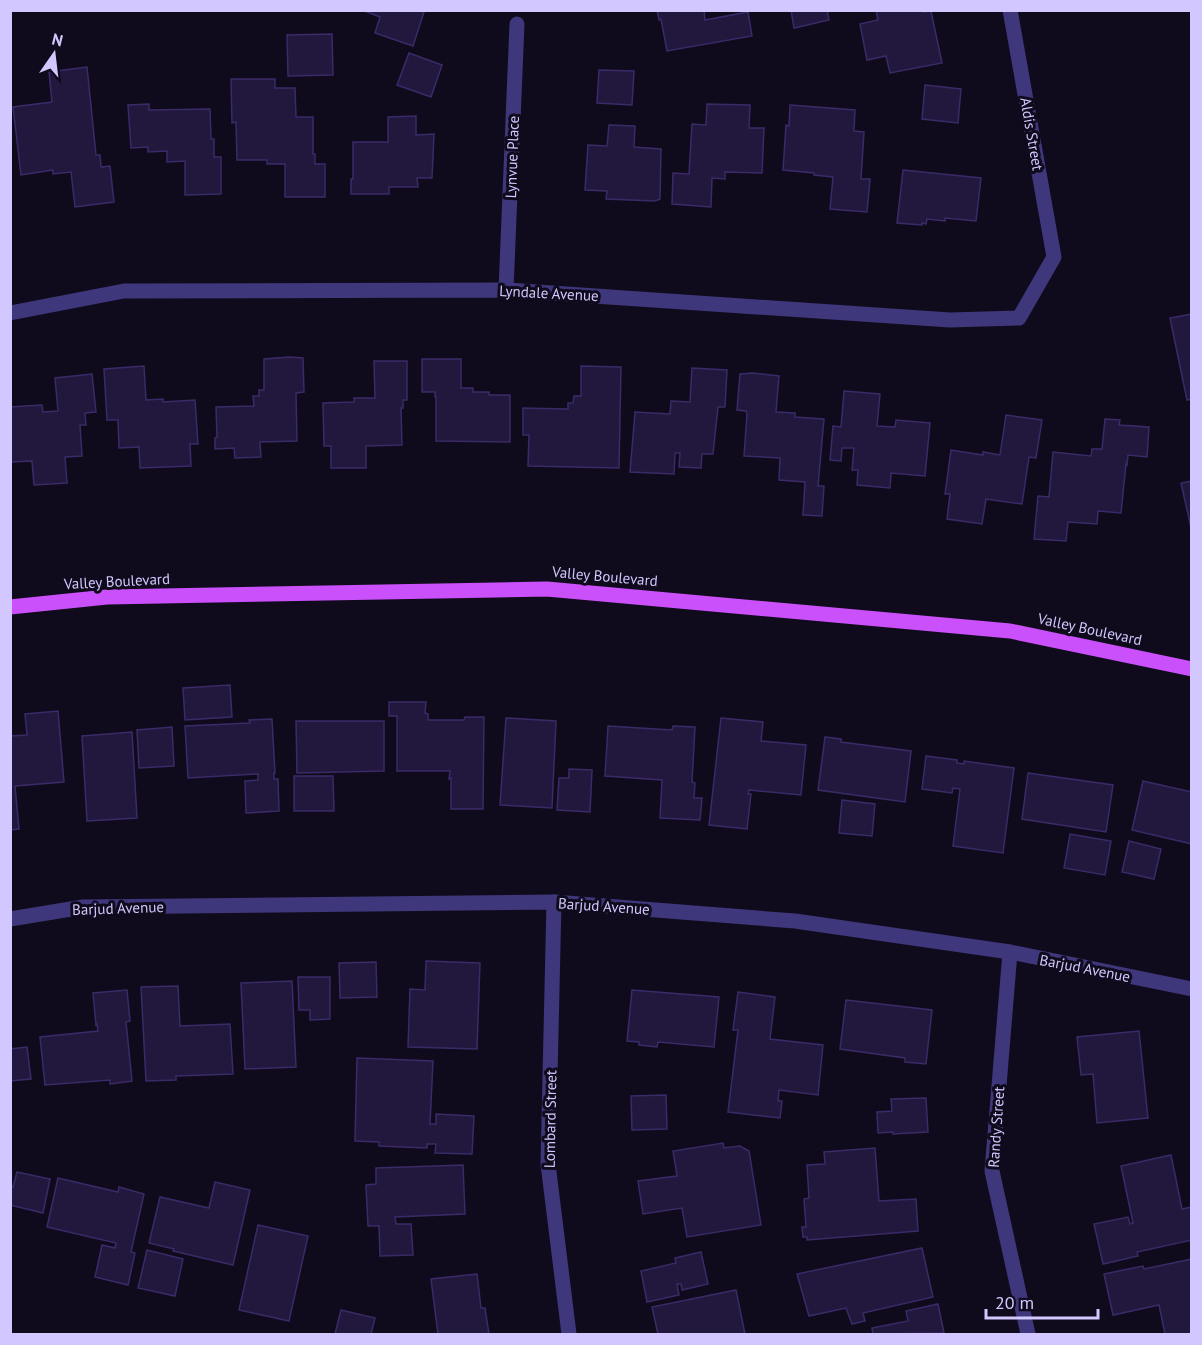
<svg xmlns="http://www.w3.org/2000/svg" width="1202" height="1345" viewBox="0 0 1202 1345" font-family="'PT Sans',sans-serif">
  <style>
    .building { fill: #22183d; stroke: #3b2a68; stroke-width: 1.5 }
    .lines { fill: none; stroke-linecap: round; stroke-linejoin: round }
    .minor { stroke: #3f377b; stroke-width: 15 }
    .primary { stroke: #ca50fc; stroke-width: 15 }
    .labels { text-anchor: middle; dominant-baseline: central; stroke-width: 6; stroke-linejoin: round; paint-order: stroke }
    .street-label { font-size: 15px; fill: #d2c7fe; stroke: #100b1c }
  </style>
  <rect width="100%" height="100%" fill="#100b1c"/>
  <g class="building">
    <path d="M362,10H420L424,12L413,46L375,33L380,17Z"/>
    <path d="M657,10H704L705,20L748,12L752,36L667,51L661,19L659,20Z"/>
    <path d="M791,10H827L829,20L794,28Z"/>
    <path d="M876,10H924V12L931,11L942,63L890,73L886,56L867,60L860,24L878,20Z"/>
    <path d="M332,34L333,75L288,76L287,35Z"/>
    <path d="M409,53L442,65L431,97L397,85Z"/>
    <path d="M87,67L96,155H100L101,167L110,166L114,202L75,207L71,172L53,174V170L21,175L13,107L52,102L49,72Z"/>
    <path d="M599,70L634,71L632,105L597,103Z"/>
    <path d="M231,79H275V88H295L296,117H313V154H315V164H325V197H285V164H267V160H237L236,122L232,123Z"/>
    <path d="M925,85L961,89L958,123L922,119Z"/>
    <path d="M149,104V110L210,109L211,139H214V157H221V194L185,195V161L167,162V151L148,152V147L131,148L128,105Z"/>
    <path d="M707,104L750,105L749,128H764L762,173L725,172V179L712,178L711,207L672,204L673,173L689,174L692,124L706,125Z"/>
    <path d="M790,105L855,110L854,131L864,132L861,179H870L867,212L830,209L833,177L814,175V173L783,170L786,125L789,126Z"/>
    <path d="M416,116V135L434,134L432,178H417L418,187H389V194H351V179H353V142H388V117Z"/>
    <path d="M609,125L635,126L634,147L661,149L660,199L655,201L606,199L607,191L585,190L588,145L607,146Z"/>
    <path d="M903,170L981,178L976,221L945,218V221L927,219L926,224L922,223V225L897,223Z"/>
    <path d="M1192,314V399L1187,400L1170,318Z"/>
    <path d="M290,357L303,358L304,392L296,393L297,441L260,442L261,457L235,458L234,448L215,449V438L217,437L216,407L254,406L253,396H259V390H264V359Z"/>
    <path d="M422,359H461V388H473V392H489V395H510V442L436,441V397H435V392H422Z"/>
    <path d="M374,361H407V400H403V408H401L402,445L366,446V468H331V446H324L323,403L354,402V398H375Z"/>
    <path d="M144,366L146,400L163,399V402L195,400L198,444H190L191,466L140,468L139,447L119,448L118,420H107L104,369Z"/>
    <path d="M581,366L621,367L619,468L528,466L529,435H523V408L568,409V403H573L574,396H581Z"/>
    <path d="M692,368L727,370L725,407H718L713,454H702L701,468L679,467L680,453H675L674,474L630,472L635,412L670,414L671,401L690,402Z"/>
    <path d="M752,373L779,376L776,412L795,413V417L824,419L818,486H824L822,516L803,515L805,482L779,480L780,458L744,456L747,414L746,411L737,410L740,374Z"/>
    <path d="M92,374L96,412L85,413L86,425H80L82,456L65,457L67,483L34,485L32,461L10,462V407L42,405L43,412L58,411L55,378Z"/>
    <path d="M844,391L880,394L877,426L895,427L896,420L930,423L925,476L891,473L890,488L857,485L858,470H852L854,448H842L841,461L830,460L833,426L841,427Z"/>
    <path d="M1006,415L1042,420L1036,458L1029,457L1022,504L986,499L982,524L947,519L950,494H945L951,450L983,455V452L1000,455Z"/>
    <path d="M1105,419L1120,420L1119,425L1149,427L1147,457L1128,455L1127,465L1126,464L1121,513L1098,511L1097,524L1068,522L1066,541L1034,539L1038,496L1049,497L1053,452L1091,456L1092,449H1102Z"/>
    <path d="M1192,481V532L1181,483Z"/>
    <path d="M230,685L232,717L185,720L183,688Z"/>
    <path d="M389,702H426L425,713L428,714V720H464L465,717H484L483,809H451V778L449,779L450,771H397V716H389Z"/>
    <path d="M58,711L64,782L15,786L19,829L10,830V736L27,735L25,714Z"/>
    <path d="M506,718L556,721L552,808L500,805Z"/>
    <path d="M721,718L763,722L761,741L806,745L801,795L749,790L748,794H751L747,829L709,825Z"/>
    <path d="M272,719L275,773H274V779H278L279,811L246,813L245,781L258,780V774L188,778L185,726L250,723L249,720Z"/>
    <path d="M296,721H384V771L297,773Z"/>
    <path d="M608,726L672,730L673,726L695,727L692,782L695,783L694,798H702L700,820L660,818L662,780L605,776Z"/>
    <path d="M172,727L174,766L139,768L137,730Z"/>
    <path d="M132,732L137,818L87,821L82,736Z"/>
    <path d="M825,737L841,739V742L911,751L905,802L818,790Z"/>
    <path d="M926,756L957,760V763L964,764V761L1014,768L1003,853L953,846L960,789L953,788L952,793L922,789Z"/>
    <path d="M569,769L592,770L590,812L557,810L559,778H569Z"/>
    <path d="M1028,773L1113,785L1106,832L1022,819Z"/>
    <path d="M294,776H333L334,811H294Z"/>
    <path d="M1143,781L1192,792V844L1132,830Z"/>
    <path d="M842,800L875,804L872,836L839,833Z"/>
    <path d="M1070,834L1111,841L1105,875L1064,868Z"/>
    <path d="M1129,841L1161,849L1154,879L1122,872Z"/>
    <path d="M426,961L480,963L477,1049L408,1047L410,989L425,990Z"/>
    <path d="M376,962L377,997L340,998L339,963Z"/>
    <path d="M298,977H330V1019L310,1020V1010H299Z"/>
    <path d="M292,981L296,1067L245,1069L241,983Z"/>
    <path d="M178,986L180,1026L230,1024L233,1074L176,1076V1080L146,1081L141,987Z"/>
    <path d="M127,990L130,1021L126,1022L132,1081L110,1084V1080L45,1085L40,1037L98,1031L97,1024L96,1025L93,993Z"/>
    <path d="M632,990L719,997L714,1047L658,1042L657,1047L639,1045V1042L627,1041Z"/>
    <path d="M738,992L775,997L770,1039L823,1045L818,1095L779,1090L778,1101H782L780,1118L728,1112L738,1030H733Z"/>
    <path d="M846,1000L932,1010L926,1064L905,1062V1058L840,1049Z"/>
    <path d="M1139,1031L1148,1118L1097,1123L1093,1074L1081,1075L1077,1037Z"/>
    <path d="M27,1047L31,1079L10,1081V1049Z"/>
    <path d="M357,1058L433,1061L430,1124H436V1114L474,1116L472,1154L435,1153L436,1144H427V1148L379,1146V1142L355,1141Z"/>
    <path d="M666,1095L667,1129L632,1130L631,1096Z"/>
    <path d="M926,1098L928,1132L893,1134V1132L878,1133L877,1112L892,1111L891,1099Z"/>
    <path d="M723,1143L724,1148L740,1146L749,1151L761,1225L687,1237L682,1208L643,1214L638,1181L677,1176L673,1151Z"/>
    <path d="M875,1148L879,1201L916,1199L918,1231L807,1240V1237H803L802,1227H806L804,1199L809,1198L807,1165L825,1164L824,1152Z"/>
    <path d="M1171,1155L1182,1209L1192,1207V1240L1137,1252L1138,1256L1103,1264L1094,1224L1128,1217L1130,1224L1133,1223L1121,1166Z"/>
    <path d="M463,1165L465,1214L395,1217L396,1224H411L413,1255L380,1256L379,1226H368L366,1185L376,1184V1168Z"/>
    <path d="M17,1172L50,1179L43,1213L10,1205V1186L13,1187Z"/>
    <path d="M58,1178L118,1192L119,1187L144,1194L131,1252L135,1253L128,1285L95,1277L102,1245L115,1248L116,1243L47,1227Z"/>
    <path d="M215,1182L250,1190L233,1265L173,1251L174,1249L149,1243L160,1197L209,1208Z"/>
    <path d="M258,1225L308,1236L289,1321L239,1310Z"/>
    <path d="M922,1248L933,1297L863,1313L865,1321L852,1324L846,1308L809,1316L797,1274Z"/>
    <path d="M147,1250L183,1259L175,1296L138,1288Z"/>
    <path d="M701,1252L708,1284L682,1290L681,1284H677L679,1295L647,1302L641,1271L676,1263L675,1258Z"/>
    <path d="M1192,1259V1334H1165L1159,1305L1113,1315L1104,1274L1143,1266L1144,1269Z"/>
    <path d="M477,1274L481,1308H485L489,1334H438L431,1279Z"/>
    <path d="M736,1290L745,1334H658L652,1307Z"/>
    <path d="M938,1304L944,1333L873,1334L872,1328L908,1321L906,1311Z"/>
    <path d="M341,1310L375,1318L371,1334H335Z"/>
  </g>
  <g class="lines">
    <g class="minor">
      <path d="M506,290L517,24"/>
      <path d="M10,313L124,291L506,290L950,320L1019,318L1054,257L1010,10"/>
      <path d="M554,902L548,1164L569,1334"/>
      <path d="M10,919L83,907L554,902L795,921L1010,952L1192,989"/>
      <path d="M1010,952L992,1171L1028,1334"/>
    </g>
    <path class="primary" d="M10,607L107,597L547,589L1010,631L1192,669"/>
  </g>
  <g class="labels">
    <g class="street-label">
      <text transform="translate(1032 134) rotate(80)">Aldis Street</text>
      <text transform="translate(512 157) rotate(-88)">Lynvue Place</text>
      <text transform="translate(549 293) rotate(3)">Lyndale Avenue</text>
      <text transform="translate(605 576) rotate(5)">Valley Boulevard</text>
      <text transform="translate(117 581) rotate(-3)">Valley Boulevard</text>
      <text transform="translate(1090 629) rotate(12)">Valley Boulevard</text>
      <text transform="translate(604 906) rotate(4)">Barjud Avenue</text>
      <text transform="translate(118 908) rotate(-2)">Barjud Avenue</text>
      <text transform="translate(1085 968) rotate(11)">Barjud Avenue</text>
      <text transform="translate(550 1119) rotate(-89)">Lombard Street</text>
      <text transform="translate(996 1127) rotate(-86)">Randy Street</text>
    </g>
  </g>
  <rect width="1202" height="1345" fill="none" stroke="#d2c7fe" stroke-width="24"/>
  <g transform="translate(54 54) rotate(14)" stroke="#100b1c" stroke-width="4.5" paint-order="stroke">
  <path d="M0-4.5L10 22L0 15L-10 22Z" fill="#d2c7fe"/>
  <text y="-9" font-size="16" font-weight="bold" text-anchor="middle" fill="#d2c7fe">N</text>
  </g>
  <path d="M986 1309v9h112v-9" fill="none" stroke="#d2c7fe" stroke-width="3"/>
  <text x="995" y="1309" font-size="18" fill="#d2c7fe" stroke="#100b1c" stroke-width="4.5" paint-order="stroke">20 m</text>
</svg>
